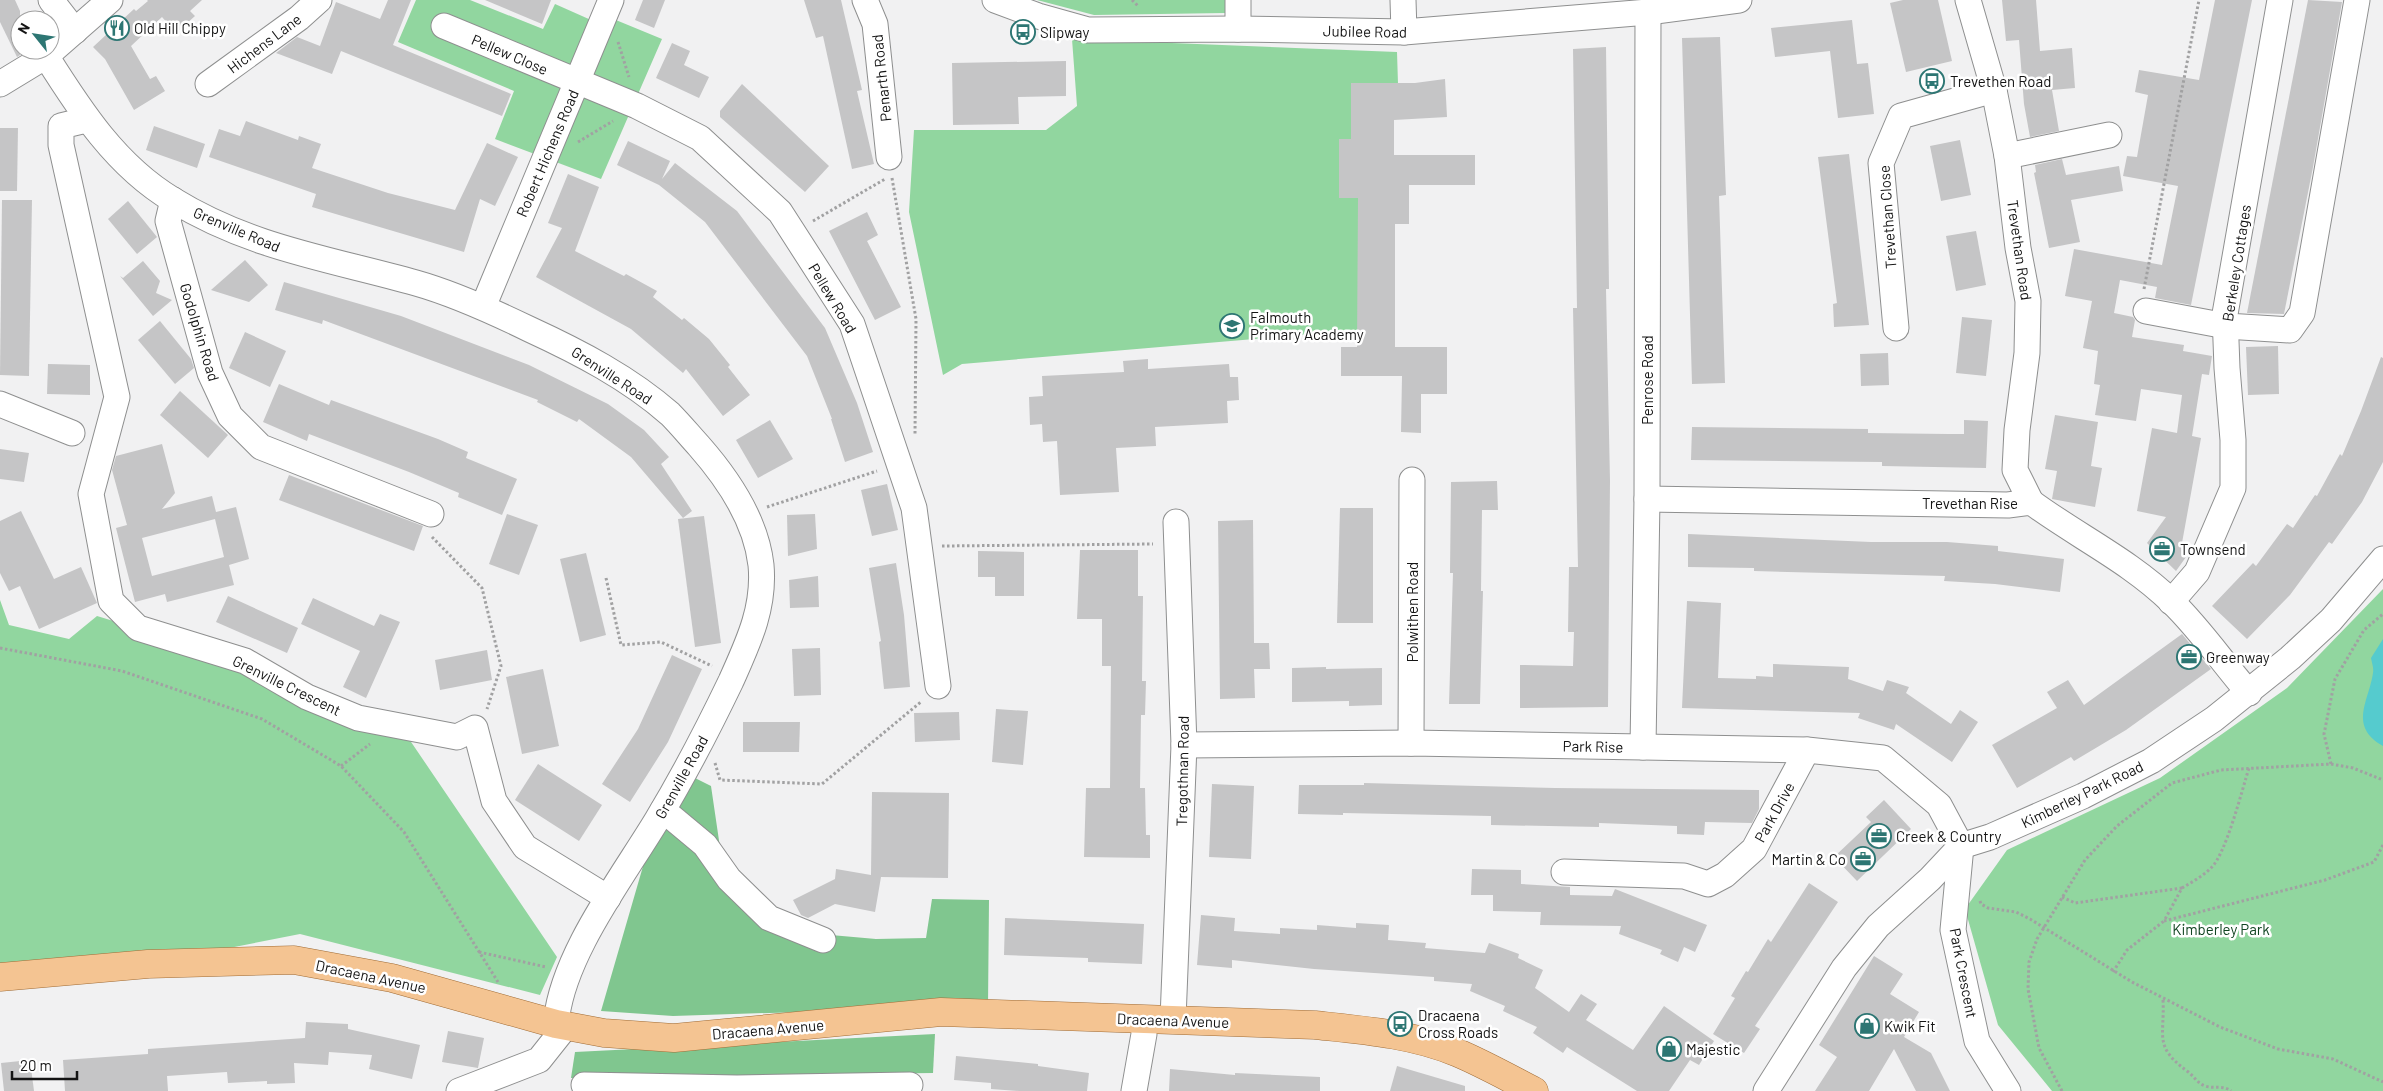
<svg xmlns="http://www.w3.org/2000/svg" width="2383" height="1091" viewBox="0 0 2383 1091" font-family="Barlow,sans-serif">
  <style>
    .green { fill: #91d69f }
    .forest { fill: #80c68f }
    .water { fill: #55cbce }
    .building { fill: #c5c5c6; fill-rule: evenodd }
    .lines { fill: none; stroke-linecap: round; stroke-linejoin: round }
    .minor-casing { stroke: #8e8f8f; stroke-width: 27 }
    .major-casing { stroke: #a06c36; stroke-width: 29 }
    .path { stroke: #a1a1a2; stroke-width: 3; stroke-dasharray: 2.5 2.5; stroke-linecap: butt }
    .minor { stroke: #fff; stroke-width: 25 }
    .major { stroke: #f4c492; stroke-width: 28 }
    .labels { text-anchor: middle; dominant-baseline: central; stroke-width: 5; stroke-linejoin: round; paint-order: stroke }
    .poi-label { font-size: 15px; fill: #141414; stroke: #fff; text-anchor: start }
    .street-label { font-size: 15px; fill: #141414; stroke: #fff }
    .park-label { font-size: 15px; fill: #114522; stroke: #fff }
  </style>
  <rect width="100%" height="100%" fill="#f1f1f2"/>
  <g class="green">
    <path d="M416,0H470L543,29L555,4L591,20L594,11L662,39L601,179L495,139L514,91L398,42Z"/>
    <path d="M1037,0H1225V13L1094,15Z"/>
    <path d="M1072,39L1397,52L1398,84L1351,83V139L1358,198V330L962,364L943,375L909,212L914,130H1046L1077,106Z"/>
    <path d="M2383,589V1091H2052L1998,1025L1965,909L2007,850L2160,778L2287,688Z"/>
    <path d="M0,600L9,625L69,639L97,616L245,661L407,736L557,957L540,995L300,934L148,964L0,980Z"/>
  </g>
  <g class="forest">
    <path d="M693,777L711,786L727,895L763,929L876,939L926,938L932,899L989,900L988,1006L673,1016L601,1011L646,856Z"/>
    <path d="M935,1034L933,1073L571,1078L575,1052Z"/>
  </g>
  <path class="water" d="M2383,639V746C2348,726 2369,701 2373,673C2374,669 2372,663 2371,658Z"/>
  <g class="building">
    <path d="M0,0H15L20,11V55L17,57L0,22Z"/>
    <path d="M147,0H202L190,11L195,16L176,33L162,17L131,46L150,79L156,76L165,91L134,110L105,59L93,47L134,9L136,11L148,1Z"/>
    <path d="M388,0H411L393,45L511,94L502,116L341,51L332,74L276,53L297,37L320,46L336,2L380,19Z"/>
    <path d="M485,0H551L542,24Z"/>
    <path d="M643,0H665L654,28L635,20Z"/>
    <path d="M804,0H841L862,90L857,91L874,164L852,169L823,36L816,38Z"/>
    <path d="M1903,0H1938L1952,61L1906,72L1890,3Z"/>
    <path d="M2002,0H2036L2040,51L2072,48L2075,88L2052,90L2059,131L2030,137L2024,104L2019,40L2006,41Z"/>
    <path d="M2215,0H2252L2191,305L2155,298L2157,287L2120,280L2114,313L2133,317L2135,320L2132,337L2184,345L2183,351L2212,356L2209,375L2202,374L2192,436L2201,438L2182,543L2191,550L2176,571L2147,543L2166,517L2137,511L2152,428L2177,433L2182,395L2141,389L2136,421L2095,415L2100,385L2094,384L2098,351L2083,348L2092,301L2065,296L2074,249L2162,265L2178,186L2123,176L2127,156L2137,157L2148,95L2135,92L2139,70L2199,80Z"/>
    <path d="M2308,0L2342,2L2313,167L2284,314L2247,313Z"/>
    <path d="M1852,20L1857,64L1868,63L1874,114L1838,118L1830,51L1775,57L1771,28Z"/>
    <path d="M1720,37L1726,195L1719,196L1725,383L1692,384L1682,38Z"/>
    <path d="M672,43L690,51L684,65L709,77L699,98L656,78Z"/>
    <path d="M1606,47L1609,289H1606L1610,481L1608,707L1520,708V665L1573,666L1574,632H1568L1569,567H1578L1573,308H1577L1573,49Z"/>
    <path d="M1066,61V96L1018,97L1019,124L953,125L952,63Z"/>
    <path d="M1445,79L1447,117L1394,120V155H1475V185H1409V224H1395V347H1447V394H1421V433L1401,432L1402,376H1341V347H1357L1358,198H1339V139H1351V83H1415Z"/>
    <path d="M742,84L829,166L805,192L720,117V111Z"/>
    <path d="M246,121L298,140L299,136L321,144L312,168L388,193L455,210L487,143L518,157L495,206L480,199L464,252L312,207L316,194L209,157L219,129L240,136Z"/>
    <path d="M154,126L205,144L197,168L146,150Z"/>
    <path d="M0,128H18L17,191H0Z"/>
    <path d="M1960,140L1971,195L1941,201L1930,146Z"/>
    <path d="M628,141L670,161L662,179L675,163L737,211L825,328L857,403L873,452L845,462L831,419H832L807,356L705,222L659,185L617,165Z"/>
    <path d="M1849,154L1869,325L1834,327L1833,304L1837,303L1818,157Z"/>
    <path d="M2062,159L2066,175L2119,166L2123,191L2071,200L2080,242L2049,248L2034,173L2036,172L2035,165Z"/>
    <path d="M568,174L599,187L575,251L624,276L626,274L657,291L653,297L682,320L684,318L709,339L730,365L728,367L750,395L723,416L686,369L683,373L631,329L536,277L562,228L548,223Z"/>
    <path d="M2,200H32L29,376L0,375Z"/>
    <path d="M128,201L157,237L137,254L108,219Z"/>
    <path d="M867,212L878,235L867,241L901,307L875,320L829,231Z"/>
    <path d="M1976,231L1986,285L1956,291L1946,236Z"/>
    <path d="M245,260L268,285L249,302L211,290Z"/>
    <path d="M143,261L160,281L156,293L172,300L153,316L120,276L123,278Z"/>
    <path d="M284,282L401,316L529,365L608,404L644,430L669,457L661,464L692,511L683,518L631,457L579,419L577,422L537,402L538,400L323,320L322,324L275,310Z"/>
    <path d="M1962,317L1992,320L1986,376L1956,373Z"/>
    <path d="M160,321L191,359L194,368L175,384L138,340Z"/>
    <path d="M245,332L286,351L270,387L229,368Z"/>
    <path d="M2278,346L2279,394L2248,395L2246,347Z"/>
    <path d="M1888,353L1889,385L1861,386L1860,354Z"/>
    <path d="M2381,357L2383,358V462L2362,502L2332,544L2329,542L2290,595L2247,639L2212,606L2253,563L2256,566L2287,524L2293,528L2315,495L2317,496L2340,454L2342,456L2361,411Z"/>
    <path d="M1148,359V369L1229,364L1230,377H1238L1239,400L1227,401L1228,423L1155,427L1156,446L1116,448L1119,492L1060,495L1057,441L1043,442L1042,424L1030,425L1029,397L1043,396L1042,376L1124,372L1123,361Z"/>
    <path d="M48,364L90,365V395L47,394Z"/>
    <path d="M279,384L329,405L331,400L438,439L468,452L466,458L517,479L502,515L458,497L459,493L409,472L309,434L307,441L263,422Z"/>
    <path d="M180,391L228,435L208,458L160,415Z"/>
    <path d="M2055,415L2098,422L2091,466L2102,468L2095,507L2052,499L2057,471L2045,469Z"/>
    <path d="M770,420L793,459L758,478L736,440Z"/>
    <path d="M1964,420L1988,421L1986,468L1882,466V462L1691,460L1692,427L1868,429V433L1948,434H1964Z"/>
    <path d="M162,444L175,493L162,509L212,496L216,512L236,507L249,559L229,565L234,585L167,602L165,594L135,602L116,528L127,525L112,470L116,456ZM215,519L224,557L152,576L142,538Z"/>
    <path d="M0,449L29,453L24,482L0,479Z"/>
    <path d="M289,475L423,526L414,551L279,500Z"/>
    <path d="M1497,481L1498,510H1482L1481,591H1483L1480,704H1449L1453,573H1450L1451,482Z"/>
    <path d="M887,484L898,530L872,536L861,490Z"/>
    <path d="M1340,508H1373V623H1337Z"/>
    <path d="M21,511L54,579L81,567L97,603L39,629L20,586L9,591L0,573V521Z"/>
    <path d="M507,514L538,525L519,575L489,564Z"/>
    <path d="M815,514L817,549L788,556L787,515Z"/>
    <path d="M704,516L721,643L695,647L678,519Z"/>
    <path d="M1253,520L1254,643H1269L1270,669H1254L1255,698L1220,699L1218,521Z"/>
    <path d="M1688,534L1871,542H1947L1998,546V551L2064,559L2060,592L1995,584L1944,581L1945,576L1754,571V568L1688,567Z"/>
    <path d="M1080,550H1138V596H1143L1142,681H1146L1145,715H1141L1140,788H1145L1146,835H1150V858L1084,857L1086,788H1110L1111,666H1102V619H1077Z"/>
    <path d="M978,551L1024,552V596H995V577H978Z"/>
    <path d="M586,553L606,635L580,642L560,559Z"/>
    <path d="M896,563L904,615L910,687L884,689L879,642L881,641L869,568Z"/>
    <path d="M818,576L819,607L790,608L789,580Z"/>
    <path d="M228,596L298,628L287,653L216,622Z"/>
    <path d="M313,598L374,626L380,614L400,622L366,698L343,687L360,651L301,624Z"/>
    <path d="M1687,601L1721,603L1718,678L1756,679V676L1773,677V664L1849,667L1848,679L1883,691L1887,680L1909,687L1906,693L1951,724L1960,710L1978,722L1952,762L1896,724L1894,730L1858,718L1860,713L1682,708Z"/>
    <path d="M2182,634L2211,669L2126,730L2074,761L2071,757L2017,788L1992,745L2057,708L2047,692L2068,680L2084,705Z"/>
    <path d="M820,648L821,695L794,696L792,649Z"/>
    <path d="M487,650L492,680L440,690L435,660Z"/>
    <path d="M672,655L702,669L668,742L630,802L602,784L638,729Z"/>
    <path d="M1326,667V669L1382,668V705L1349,706V701L1292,702V668Z"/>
    <path d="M543,669L559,746L522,754L506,677Z"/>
    <path d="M996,709L1028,711L1023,765L992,762Z"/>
    <path d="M959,712L960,740L915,742L914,713Z"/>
    <path d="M743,722H800L799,752H743Z"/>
    <path d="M538,764L602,805L579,841L515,800Z"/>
    <path d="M1364,783L1555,788L1759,790V809L1752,823L1705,822L1704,835L1677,834V826L1599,823V827L1491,825V816L1343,813V815L1298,814L1299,785H1364Z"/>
    <path d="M1212,784L1254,786L1251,859L1209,857Z"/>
    <path d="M872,792L949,793L948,878L881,877L875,912L835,904L808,918L801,915L793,900L835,879L836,869L871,875Z"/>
    <path d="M1884,800L1911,829L1857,881L1834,857L1871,822L1866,817Z"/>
    <path d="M1472,869L1521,870V884L1570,887V895L1612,896L1615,889L1707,925L1695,952L1684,947L1678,962L1660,954L1662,950L1619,934L1621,926L1540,925L1541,912L1493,911V895H1471Z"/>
    <path d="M1809,883L1838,902L1755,1026L1760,1029L1744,1053L1713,1034L1735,998L1731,996L1746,971L1748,972L1768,939L1771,942Z"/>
    <path d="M1201,915L1235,918L1234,931L1280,934V928L1317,930V925L1356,928V923L1389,925L1388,940L1426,943L1425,948L1485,953L1489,943L1519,954L1518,958L1543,970L1535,988L1569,1012L1581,994L1597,1004L1586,1020L1633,1050L1664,1006L1714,1041L1699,1065L1690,1060L1669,1091H1637L1567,1047L1563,1053L1533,1033L1537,1027L1503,1011L1505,1006L1470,991L1472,984L1434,981V977L1314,969L1232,960V968L1197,965Z"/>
    <path d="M1005,918L1144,924L1142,964L1088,962V958L1004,955Z"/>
    <path d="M1874,956L1903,974L1890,994L1919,1012L1904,1037L1931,1053L1950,1091H1916L1894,1049L1869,1091H1815L1837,1057L1819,1045Z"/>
    <path d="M306,1022L348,1024V1029L420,1045L412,1079L369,1069L372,1055L329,1052L328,1065L294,1063L295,1083L267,1084V1081L228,1083L227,1072L167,1076L168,1091H65L63,1060L148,1054V1049L305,1038Z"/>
    <path d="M448,1031L484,1038L478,1068L442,1062Z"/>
    <path d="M956,1056L1038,1064V1066L1089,1073L1087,1091H1019L991,1089V1083L954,1080Z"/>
    <path d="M30,1060L34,1091H4L1,1063Z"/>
    <path d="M1397,1066L1465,1086V1091H1390Z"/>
    <path d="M1170,1069L1235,1075V1073L1320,1077V1091H1169Z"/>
  </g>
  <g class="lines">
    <defs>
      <g id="minor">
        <path d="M51,0L75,31"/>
        <path d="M865,0L875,24L889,157"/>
        <path d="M995,0L1038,16L1088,30L1238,29L1404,32L1648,12L1739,0"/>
        <path d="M1238,0V29"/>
        <path d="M1403,0L1404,32"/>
        <path d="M1968,0L1994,90L2007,156L2018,248L2028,301L2027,353L2017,430L2015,470L2031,502"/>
        <path d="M444,26L637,106L700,138L780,212L852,324L914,508L938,686"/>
        <path d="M46,56C80,110 116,166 173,200C251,248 331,259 416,283C455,294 492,311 529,329C579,352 629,378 670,414C680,424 689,435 699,446C728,479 756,520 761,565C765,608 748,643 731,681C708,729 684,775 657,820C622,878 561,957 556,1024"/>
        <path d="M0,84L46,56L110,0"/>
        <path d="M208,84L299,18L319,0"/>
        <path d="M86,120L61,126V145L117,397L91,494L111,601L138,628L245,661L307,697L358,718L457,737L475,728L494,801L525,847L608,898"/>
        <path d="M2007,156L2109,135"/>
        <path d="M173,200L168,221L210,373L230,416L261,447L431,514"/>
        <path d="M483,307L611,0"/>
        <path d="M2146,311L2226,326L2290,330L2302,313L2357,0"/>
        <path d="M1896,328L1881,163L1901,116L1994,90"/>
        <path d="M0,404L72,433"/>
        <path d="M1647,499L2008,505L2031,502C2077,536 2130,561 2172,602C2200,629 2223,663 2249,693"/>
        <path d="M2171,602L2197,572L2233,488V440L2227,368L2225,314L2280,0"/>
        <path d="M1411,743L1412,480"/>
        <path d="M1184,745L1411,743L1643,747L1807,750L1883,758L1939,805L1961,846L1953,930L1977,1041L2008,1091"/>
        <path d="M1643,747L1647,499L1648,12"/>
        <path d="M663,810L705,845L729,879L769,918L823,940"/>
        <path d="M1564,872L1684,876L1708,884L1725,875L1754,849L1807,750"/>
        <path d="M1173,1019L1184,745L1176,522"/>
        <path d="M584,1085L737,1088L910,1085"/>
        <path d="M459,1091L539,1060L566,1026"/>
        <path d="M1134,1091L1144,1034L1143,1019"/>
        <path d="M1766,1091L1844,968L1878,926L1930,879L1961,846L1990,837L2083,796L2151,761L2214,719L2290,658L2331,620L2383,559"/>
      </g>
      <path id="major" d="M0,977L148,964L294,960L392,978L556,1024L604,1033L674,1038L941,1012L1315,1025C1362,1030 1414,1034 1458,1053C1484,1064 1509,1078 1534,1091"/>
    </defs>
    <use href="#minor" class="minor-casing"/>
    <use href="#major" class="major-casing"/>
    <g class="path">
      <path d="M1132,0L1139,7"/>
      <path d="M618,42L629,77"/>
      <path d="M578,142L613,121"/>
      <path d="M892,178L916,319L915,434"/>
      <path d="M813,221L885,179"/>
      <path d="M2144,289L2199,0"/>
      <path d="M767,507L877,471"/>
      <path d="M432,537L482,588L501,666L487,709"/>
      <path d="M942,546L1153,544"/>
      <path d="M606,578L621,645L661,642L712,666"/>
      <path d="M0,648L122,671L262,719L341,766L404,832L498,982"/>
      <path d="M715,763L720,780L822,784L922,701"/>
      <path d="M2331,764L2324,734L2335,679L2364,630L2383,614"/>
      <path d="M341,766L370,744"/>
      <path d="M2182,888C2192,882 2203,876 2211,868C2226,854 2242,790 2249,768"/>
      <path d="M2062,897L2075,903L2182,888L2164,921L2325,880L2374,862L2383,845"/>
      <path d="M1980,901L1981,904L1988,908L2016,912L2030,919L2132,982L2220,1027L2278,1049L2333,1059L2383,1082"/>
      <path d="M479,952L546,967"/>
      <path d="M2113,972L2127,950L2164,921"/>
      <path d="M2163,1000C2165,1036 2153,1046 2187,1071C2194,1076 2197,1083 2205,1086C2214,1089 2224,1085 2231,1091"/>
      <path d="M2062,1091L2039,1048L2028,989L2029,962L2037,939L2085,860L2117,826L2172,783L2221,770L2331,764L2353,768L2383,780"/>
    </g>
    <use href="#minor" class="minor"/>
    <use href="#major" class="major"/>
  </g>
  <defs>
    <symbol id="restaurant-ring" viewBox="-11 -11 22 22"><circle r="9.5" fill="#fff" stroke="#2d7673" stroke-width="1.5"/><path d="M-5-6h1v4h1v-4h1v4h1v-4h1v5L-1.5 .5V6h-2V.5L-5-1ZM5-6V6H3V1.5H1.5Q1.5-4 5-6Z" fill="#2d7673"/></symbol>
    <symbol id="bus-ring" viewBox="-11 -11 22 22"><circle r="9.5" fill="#fff" stroke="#2d7673" stroke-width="1.5"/><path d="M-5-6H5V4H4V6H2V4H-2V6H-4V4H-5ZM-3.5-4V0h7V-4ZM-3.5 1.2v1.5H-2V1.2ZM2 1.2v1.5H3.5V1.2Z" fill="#2d7673"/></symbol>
    <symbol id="school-ring" viewBox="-11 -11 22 22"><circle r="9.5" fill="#fff" stroke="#2d7673" stroke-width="1.5"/><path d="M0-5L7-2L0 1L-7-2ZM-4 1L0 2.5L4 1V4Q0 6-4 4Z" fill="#2d7673"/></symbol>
    <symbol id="office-ring" viewBox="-11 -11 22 22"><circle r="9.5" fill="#fff" stroke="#2d7673" stroke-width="1.5"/><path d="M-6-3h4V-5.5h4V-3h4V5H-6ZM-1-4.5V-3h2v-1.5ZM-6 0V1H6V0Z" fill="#2d7673"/></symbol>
    <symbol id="shop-ring" viewBox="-11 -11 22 22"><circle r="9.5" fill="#fff" stroke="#2d7673" stroke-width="1.5"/><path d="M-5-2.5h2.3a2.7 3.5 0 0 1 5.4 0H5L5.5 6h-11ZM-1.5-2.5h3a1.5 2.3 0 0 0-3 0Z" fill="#2d7673"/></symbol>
  </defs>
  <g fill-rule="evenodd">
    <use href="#restaurant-ring" x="103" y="14" width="28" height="28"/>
    <use href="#bus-ring" x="1009" y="18" width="28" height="28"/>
    <use href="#bus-ring" x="1918" y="67" width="28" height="28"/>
    <use href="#school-ring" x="1218" y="312" width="28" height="28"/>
    <use href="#office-ring" x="2148" y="535" width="28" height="28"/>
    <use href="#office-ring" x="2175" y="643" width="28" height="28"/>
    <use href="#office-ring" x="1865" y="822" width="28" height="28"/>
    <use href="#office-ring" x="1849" y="845" width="28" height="28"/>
    <use href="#bus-ring" x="1386" y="1010" width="28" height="28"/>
    <use href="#shop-ring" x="1853" y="1012" width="28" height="28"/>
    <use href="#shop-ring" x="1655" y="1035" width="28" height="28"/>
  </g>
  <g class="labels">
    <g class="poi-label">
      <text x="134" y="28">Old Hill Chippy</text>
      <text x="1040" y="32">Slipway</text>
      <text x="1950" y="81">Trevethen Road</text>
      <text x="1250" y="317">Falmouth<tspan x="1250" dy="17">Primary Academy</tspan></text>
      <text x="2180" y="549">Townsend</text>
      <text x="2206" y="657">Greenway</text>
      <text x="1896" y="836">Creek &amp; Country</text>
      <text x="1846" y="859" text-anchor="end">Martin &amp; Co</text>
      <text x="1418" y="1015">Dracaena<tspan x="1418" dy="17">Cross Roads</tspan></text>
      <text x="1884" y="1026">Kwik Fit</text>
      <text x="1686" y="1049">Majestic</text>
    </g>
    <g class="street-label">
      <text transform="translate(1365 31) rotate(1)">Jubilee Road</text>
      <text transform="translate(264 43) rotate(-37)">Hichens Lane</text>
      <text transform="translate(510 54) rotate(23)">Pellew Close</text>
      <text transform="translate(881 78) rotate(-96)">Penarth Road</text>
      <text transform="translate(547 153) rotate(-67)">Robert Hichens Road</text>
      <text transform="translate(1887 217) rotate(-94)">Trevethan Close</text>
      <text transform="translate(237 229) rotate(23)">Grenville Road</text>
      <text transform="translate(2020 250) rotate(82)">Trevethan Road</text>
      <text transform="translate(2236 263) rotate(-81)">Berkeley Cottages</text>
      <text transform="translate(833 298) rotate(59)">Pellew Road</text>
      <text transform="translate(200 332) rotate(73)">Godolphin Road</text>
      <text transform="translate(612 375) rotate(33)">Grenville Road</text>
      <text transform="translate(1647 380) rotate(-90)">Penrose Road</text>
      <text x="1970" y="503">Trevethan Rise</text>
      <text transform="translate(1412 612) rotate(-90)">Polwithen Road</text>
      <text transform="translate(287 685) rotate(26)">Grenville Crescent</text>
      <text transform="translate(1593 746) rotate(1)">Park Rise</text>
      <text transform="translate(1182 771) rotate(-89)">Tregothnan Road</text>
      <text transform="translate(681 777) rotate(-61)">Grenville Road</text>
      <text transform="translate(2082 794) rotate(-26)">Kimberley Park Road</text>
      <text transform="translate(1774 812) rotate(-61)">Park Drive</text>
      <text transform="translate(1964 973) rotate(79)">Park Crescent</text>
      <text transform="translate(371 976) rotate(12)">Dracaena Avenue</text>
      <text transform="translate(1173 1020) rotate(2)">Dracaena Avenue</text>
      <text transform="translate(768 1029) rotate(-5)">Dracaena Avenue</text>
    </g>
    <g class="park-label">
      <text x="2221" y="929">Kimberley Park</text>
    </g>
  </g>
  <g transform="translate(35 35) rotate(300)"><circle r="24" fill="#ffffff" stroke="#a1a1a1"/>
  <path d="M0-4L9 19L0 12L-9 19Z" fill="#2d7673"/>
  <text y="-8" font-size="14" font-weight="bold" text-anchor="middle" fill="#141414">N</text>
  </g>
  <path d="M12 1071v8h65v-8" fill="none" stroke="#141414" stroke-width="2.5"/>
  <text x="20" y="1071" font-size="15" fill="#141414" stroke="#ffffff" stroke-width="4" paint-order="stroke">20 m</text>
</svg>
